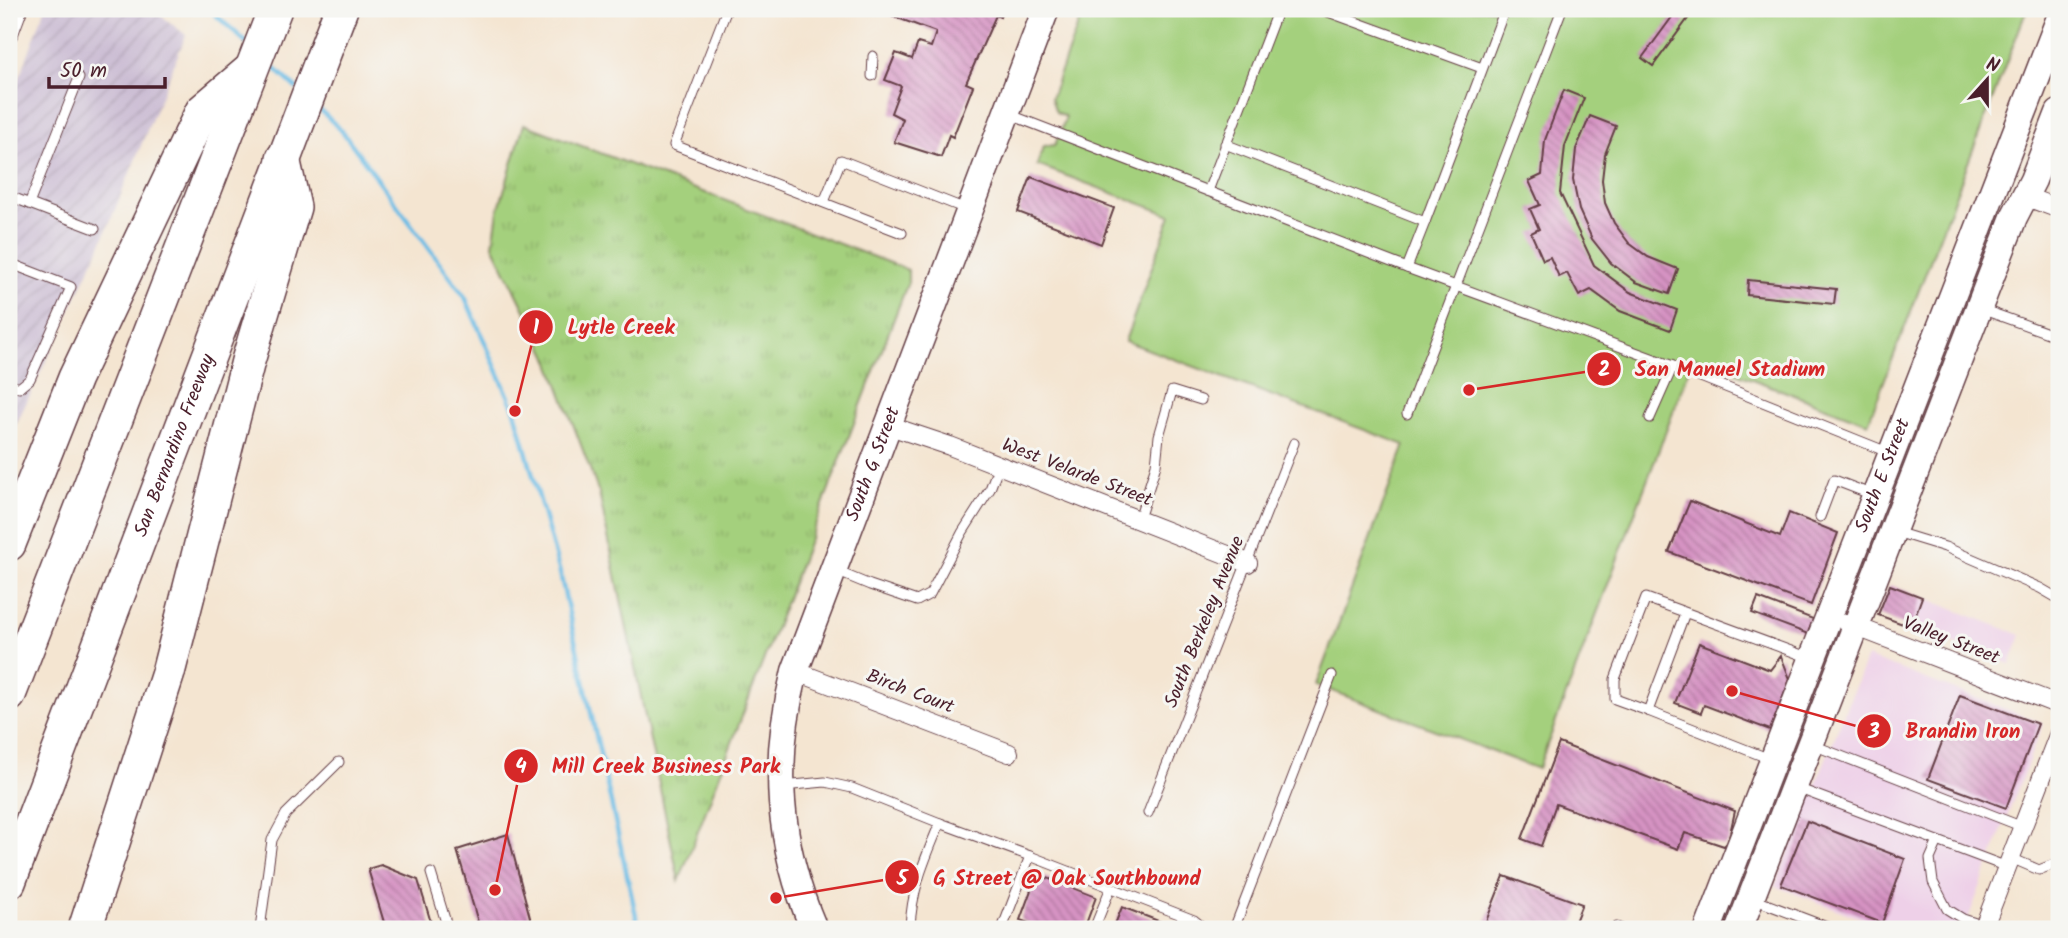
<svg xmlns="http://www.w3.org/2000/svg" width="2068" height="938" viewBox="0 0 2068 938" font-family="Kalam,sans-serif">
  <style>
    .built { fill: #eed0e8 }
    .industrial { fill: url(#industrial-furrows) }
    .grass { fill: url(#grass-tufts); stroke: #777854; stroke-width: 2 }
    .pitch { fill: #a4d07d; stroke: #777854; stroke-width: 2 }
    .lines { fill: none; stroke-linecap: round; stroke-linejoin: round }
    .stream { stroke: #69bce5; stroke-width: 4.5 }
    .building { fill: url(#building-back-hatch) }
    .service-casing { stroke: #643d44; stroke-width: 11 }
    .minor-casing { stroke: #643d44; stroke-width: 20 }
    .secondary-casing { stroke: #643d44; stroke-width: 29 }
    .motorway-casing { stroke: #643d44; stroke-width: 36 }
    .service { stroke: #fff; stroke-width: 9 }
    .minor { stroke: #fff; stroke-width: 18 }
    .secondary { stroke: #fff; stroke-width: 26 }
    .motorway { stroke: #fff; stroke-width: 33 }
    .labels { text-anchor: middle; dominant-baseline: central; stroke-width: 6; stroke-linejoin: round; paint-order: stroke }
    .street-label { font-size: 19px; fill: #4a1f2b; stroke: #f6f6f2 }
    .leader { fill: none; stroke: #d62828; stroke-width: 2.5 }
    .callout-dot { fill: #d62828; stroke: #f6f6f2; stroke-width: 2.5 }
    .mark-label { font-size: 21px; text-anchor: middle; font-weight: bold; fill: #fff }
    .callout-label { font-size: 21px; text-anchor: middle; font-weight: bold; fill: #d62828; stroke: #f6f6f2; stroke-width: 6; stroke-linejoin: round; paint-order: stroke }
  </style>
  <defs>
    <pattern id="industrial-furrows" width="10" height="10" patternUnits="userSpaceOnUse" patternTransform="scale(1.75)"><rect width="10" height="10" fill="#ccbed4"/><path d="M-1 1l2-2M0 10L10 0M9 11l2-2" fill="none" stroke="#b1a3b6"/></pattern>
    <pattern id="grass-tufts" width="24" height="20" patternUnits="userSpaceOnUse" patternTransform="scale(1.75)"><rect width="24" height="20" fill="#a4d07d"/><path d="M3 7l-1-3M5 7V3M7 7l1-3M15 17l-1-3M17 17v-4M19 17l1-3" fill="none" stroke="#8fb26c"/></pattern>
    <pattern id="building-back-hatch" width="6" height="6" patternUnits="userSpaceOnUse" patternTransform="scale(1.75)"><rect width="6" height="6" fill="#d693c3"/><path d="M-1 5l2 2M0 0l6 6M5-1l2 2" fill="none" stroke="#b0779f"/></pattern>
  </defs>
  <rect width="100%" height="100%" fill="#f6f6f2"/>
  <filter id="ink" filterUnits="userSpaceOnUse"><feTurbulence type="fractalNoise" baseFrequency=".0143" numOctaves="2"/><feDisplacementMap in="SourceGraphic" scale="14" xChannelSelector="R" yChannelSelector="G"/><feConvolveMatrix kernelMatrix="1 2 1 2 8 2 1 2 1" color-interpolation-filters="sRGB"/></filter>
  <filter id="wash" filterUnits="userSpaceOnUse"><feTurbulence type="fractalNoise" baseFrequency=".00686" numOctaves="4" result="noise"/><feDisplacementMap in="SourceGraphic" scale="28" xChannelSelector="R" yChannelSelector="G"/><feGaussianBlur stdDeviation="1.57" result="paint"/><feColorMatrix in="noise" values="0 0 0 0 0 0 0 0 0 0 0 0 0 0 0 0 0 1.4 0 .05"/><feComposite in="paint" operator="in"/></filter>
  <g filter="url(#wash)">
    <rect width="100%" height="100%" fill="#f4e5d1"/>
    <g class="built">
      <path d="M1890,585L2021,635L2010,664L1878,615Z"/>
      <path d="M1867,657L2043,723L1964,929H1889L1775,886Z"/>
    </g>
    <path class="industrial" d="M45,9H152L186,35L98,251L9,439V106Z"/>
    <path class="grass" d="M524,124L908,270V282L679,881L599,493L547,355L493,245L498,211Z"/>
    <path class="pitch" d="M1084,9H2027L1868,423L1694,357L1538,769L1316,685L1405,445L1125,341L1171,215L1037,165L1044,146L1055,145L1066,117L1056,112L1051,98Z"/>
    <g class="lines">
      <g class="stream">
        <path d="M209,9L247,43"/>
        <path d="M269,63L296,88"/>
        <path d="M318,108L342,131L465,297L515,411L560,573L639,929"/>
      </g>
    </g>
    <g id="blocks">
      <g class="building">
        <path d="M873,9H1003L1000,17L996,15L966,83L973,86L953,137L949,135L941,157L894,142L903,119L891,113L901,86L885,80L896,53L912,59L918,43L931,47L936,32Z"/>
        <path d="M1678,9H1695L1653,66L1642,58Z"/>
        <path d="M1564,90L1584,98L1565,146L1560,193L1594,265L1630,292L1677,310L1670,330L1620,311L1591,290L1579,296L1567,273L1559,277L1550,257L1543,260L1531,233L1539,229L1530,209L1540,205L1529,181L1542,175L1545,140Z"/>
        <path d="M1590,116L1616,126L1605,154L1602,180L1605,203L1614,223L1629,243L1648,257L1678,269L1669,294L1636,282L1611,263L1592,239L1579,210L1573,180L1576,149Z"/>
        <path d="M1031,177L1114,208L1101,244L1018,212Z"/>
        <path d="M1748,280L1836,289L1834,304L1747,295Z"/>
        <path d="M1690,501L1780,537L1789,513L1838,533L1811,605L1669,552Z"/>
        <path d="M1890,585L1922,597L1911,627L1878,615Z"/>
        <path d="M1758,598L1813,619L1808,634L1752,613Z"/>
        <path d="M1699,643L1770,670L1781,656L1790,679L1770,730L1704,705L1701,713L1675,703Z"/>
        <path d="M1960,695L2038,724L2006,808L1928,779Z"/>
        <path d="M1559,743L1735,811L1728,842L1724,846L1685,833L1678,849L1556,804L1541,846L1522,839Z"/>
        <path d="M1807,821L1905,859L1882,923L1781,885Z"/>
        <path d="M508,834L533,929H480L457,850Z"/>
        <path d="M381,865L418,880L433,929H386L368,869Z"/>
        <path d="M1037,874L1096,897L1084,929H1033L1034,925L1020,920Z"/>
        <path d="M1504,876L1582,904L1572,929H1483Z"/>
        <path d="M1122,907L1179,929H1113Z"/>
      </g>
    </g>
  </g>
  <g filter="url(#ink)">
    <use href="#blocks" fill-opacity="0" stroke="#643d44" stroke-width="2"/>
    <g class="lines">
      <defs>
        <g id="service">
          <path d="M727,9L674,145L902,233"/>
          <path d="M1320,9L1482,68"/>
          <path d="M872,76L873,56"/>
          <path d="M1008,114L1407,268L1673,366L1890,453"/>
          <path d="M1225,144L1425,222L1505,9"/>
          <path d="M1208,191L1278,9"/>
          <path d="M9,196L95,229"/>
          <path d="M824,202L841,160L966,209"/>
          <path d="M29,204L79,78"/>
          <path d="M9,263L71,287L30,379L19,388L9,384"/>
          <path d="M1407,268L1425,222"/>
          <path d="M1981,309L2059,337"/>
          <path d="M1407,414L1562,9"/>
          <path d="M1650,418L1673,366"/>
          <path d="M1820,517L1834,480L1873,495"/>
          <path d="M1139,519L1156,465L1159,436L1172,391L1201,400"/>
          <path d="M1896,532L1945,547L2040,588L2059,599"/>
          <path d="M836,571L870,585L917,601L930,594L962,533L990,489L999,465"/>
          <path d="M1685,613L1648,711L1770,759"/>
          <path d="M1648,711L1615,699V679L1646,598L1810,658"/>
          <path d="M1813,745L2023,827"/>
          <path d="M783,786L825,782L852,788L940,823C925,859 911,890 910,929"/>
          <path d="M1797,788L2007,867"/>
          <path d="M1148,813L1294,443"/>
          <path d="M940,823L1030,856L1002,929"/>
          <path d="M1938,841L1930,859L1933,882L1947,909L1963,919L1985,926"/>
          <path d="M1030,856L1194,920L1199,924L1200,929"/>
          <path d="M2011,858L2039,870L2059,862"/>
          <path d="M431,873L448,929"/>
          <path d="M1753,899L1832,929"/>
          <path d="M260,929L272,840L286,814L339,762"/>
          <path d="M1094,929L1111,887"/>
          <path d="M1234,929L1332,675"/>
          <path d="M1616,929L1617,927L1622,929"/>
        </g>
        <g id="minor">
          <path d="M9,33L18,9"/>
          <path d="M2024,196L2059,209"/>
          <path d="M890,426L950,446L1248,563"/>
          <path d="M1847,623L2059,705"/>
          <path d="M795,671L1009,753"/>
          <path d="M1983,929L2059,733"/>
        </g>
        <g id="secondary">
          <path id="s1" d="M814,929C777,843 772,762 795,671L1046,9"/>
          <path id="s2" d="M1708,929L2059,20"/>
          <path d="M1739,929L2014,217L2033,180L2059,113"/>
        </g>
        <g id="motorway">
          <path d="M9,544L75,378L202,111L249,71"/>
          <path d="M9,695L275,9"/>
          <path id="s3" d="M9,882L341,9"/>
          <path d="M85,929L168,673L248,361L294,207L283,158"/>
        </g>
      </defs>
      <use href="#service" class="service-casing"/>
      <use href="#minor" class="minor-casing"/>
      <use href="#secondary" class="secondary-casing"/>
      <use href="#motorway" class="motorway-casing"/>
      <use href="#service" class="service"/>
      <use href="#minor" class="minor"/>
      <use href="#secondary" class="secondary"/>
      <use href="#motorway" class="motorway"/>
    </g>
  </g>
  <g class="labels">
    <g class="street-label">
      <text stroke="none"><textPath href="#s3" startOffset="467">San Bernardino Freeway</textPath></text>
      <text stroke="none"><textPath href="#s1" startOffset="485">South G Street</textPath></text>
      <text transform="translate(1077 473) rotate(21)">West Velarde Street</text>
      <text stroke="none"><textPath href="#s2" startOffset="486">South E Street</textPath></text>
      <text transform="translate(1205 622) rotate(-68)">South Berkeley Avenue</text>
      <text transform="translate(1951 641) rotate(21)">Valley Street</text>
      <text transform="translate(910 692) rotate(21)">Birch Court</text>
    </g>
  </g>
  <path class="leader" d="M515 411L536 327M1469 390L1604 369M1732 691L1874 731M495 890L521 766M776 898L902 877"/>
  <g class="callout-dot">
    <circle cx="515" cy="411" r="7"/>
    <circle cx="1469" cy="390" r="7"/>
    <circle cx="1732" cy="691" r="7"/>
    <circle cx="495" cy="890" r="7"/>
    <circle cx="776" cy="898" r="7"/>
    <circle cx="536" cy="327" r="18"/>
    <circle cx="1604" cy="369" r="18"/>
    <circle cx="1874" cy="731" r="18"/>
    <circle cx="521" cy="766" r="18"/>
    <circle cx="902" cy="877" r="18"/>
  </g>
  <g class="mark-label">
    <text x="536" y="334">1</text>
    <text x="1604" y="376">2</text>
    <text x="1874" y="738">3</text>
    <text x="521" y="773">4</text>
    <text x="902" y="885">5</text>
  </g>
  <g class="callout-label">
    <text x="621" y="334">Lytle Creek</text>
    <text x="1730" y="376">San Manuel Stadium</text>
    <text x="1963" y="738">Brandin Iron</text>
    <text x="666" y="773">Mill Creek Business Park</text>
    <text x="1067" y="885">G Street @ Oak Southbound</text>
  </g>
  <rect width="2068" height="938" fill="none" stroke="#f6f6f2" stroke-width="35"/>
  <g transform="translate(1987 80) rotate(21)" stroke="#f6f6f2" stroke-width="5" paint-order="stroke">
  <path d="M0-5L12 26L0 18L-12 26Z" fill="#4a1f2b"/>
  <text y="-10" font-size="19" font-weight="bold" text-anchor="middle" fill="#4a1f2b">N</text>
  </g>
  <path d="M49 77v10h116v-10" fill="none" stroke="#4a1f2b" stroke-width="3.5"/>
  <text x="60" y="77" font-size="21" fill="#4a1f2b" stroke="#f6f6f2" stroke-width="5" paint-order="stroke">50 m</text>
</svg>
